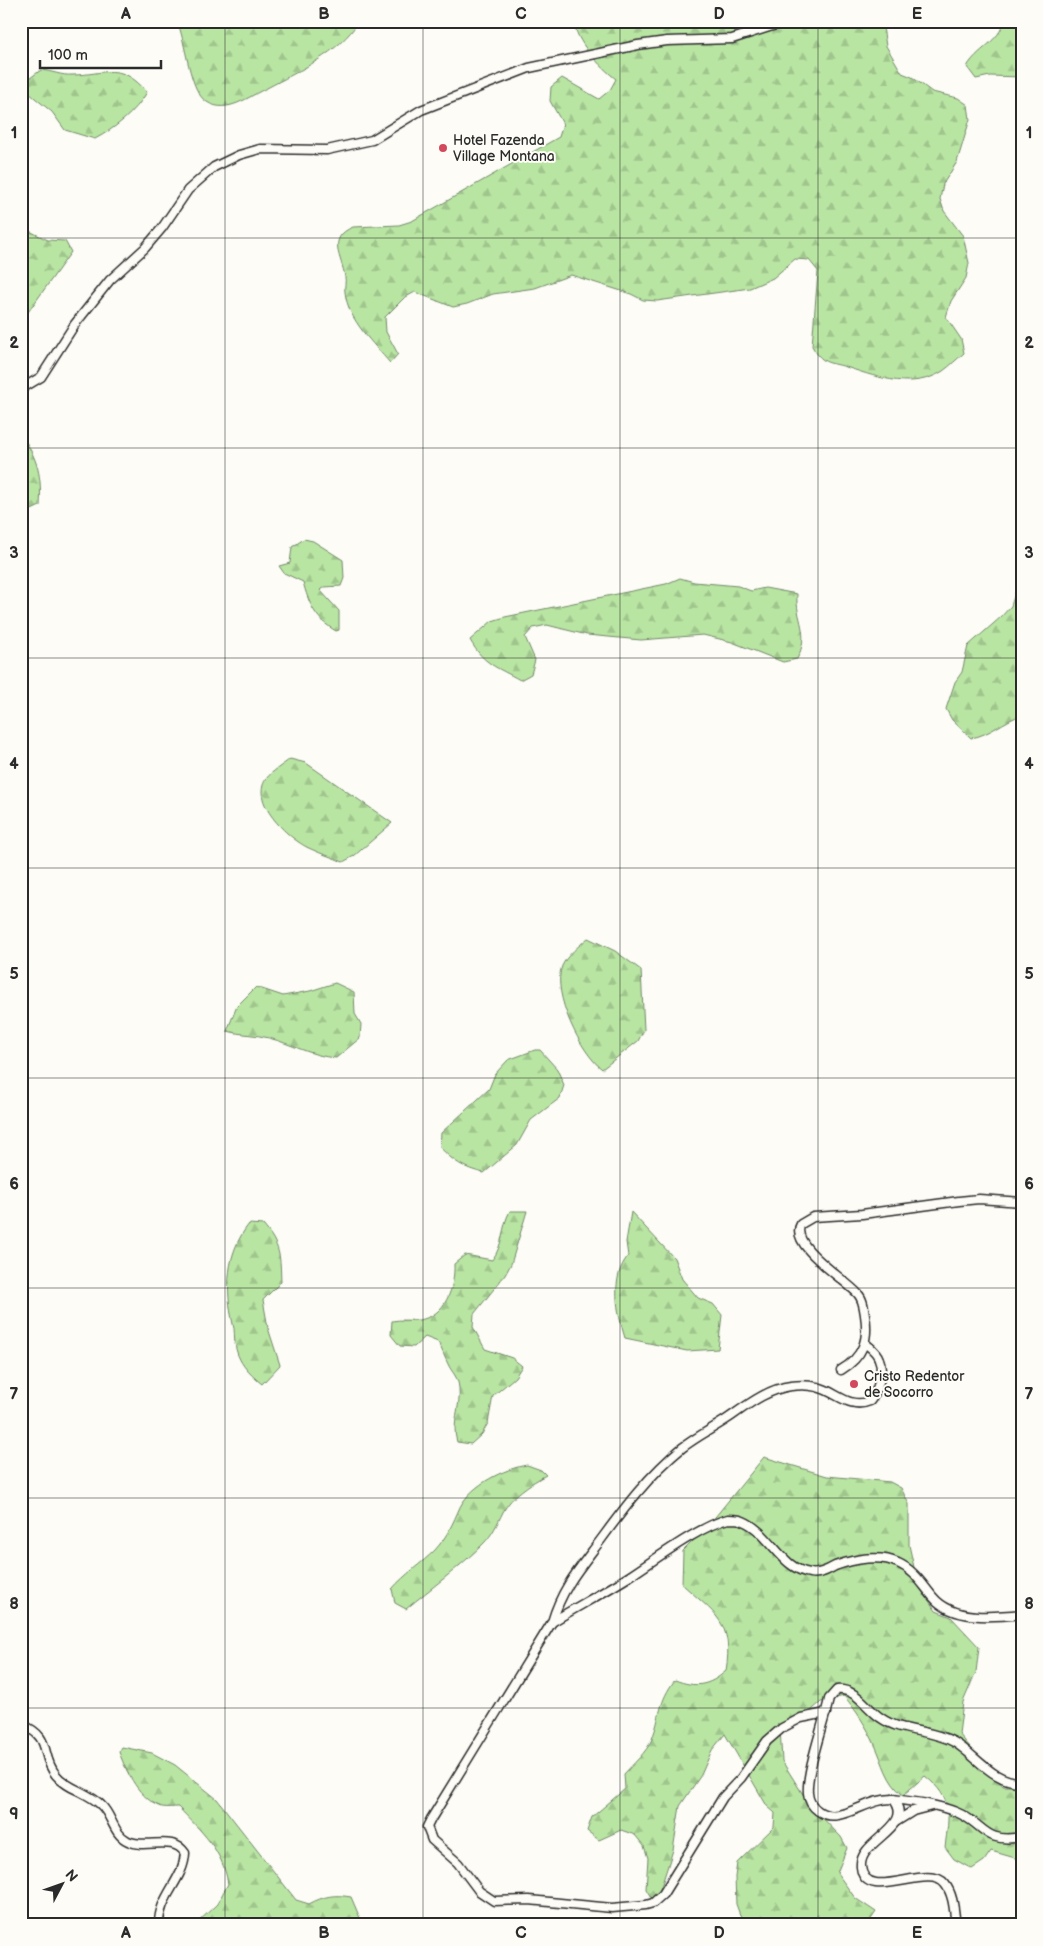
<svg xmlns="http://www.w3.org/2000/svg" width="1043" height="1946" viewBox="0 0 1043 1946" font-family="'Balsamiq Sans',sans-serif">
  <style>
    .forest { fill: url(#forest-firs); stroke: #728867 }
    .lines { fill: none; stroke-linecap: round; stroke-linejoin: round }
    .street-casing { stroke: #2b2b2b; stroke-width: 11 }
    .street { stroke: #fdfcf7; stroke-width: 8 }
    .grid { fill: none; stroke: #2b2b2b; stroke-width: 1; stroke-opacity: 0.55 }
    .poi-dot { fill: #d1495b; stroke: #fdfcf7; stroke-width: 2 }
    .labels { text-anchor: middle; dominant-baseline: central; stroke-width: 4; stroke-linejoin: round; paint-order: stroke }
    .poi-label { font-size: 14px; fill: #2b2b2b; stroke: #fdfcf7; text-anchor: start }
    .neatline { fill: none; stroke: #2b2b2b; stroke-width: 2 }
    .grid-label { font-size: 16px; text-anchor: middle; font-weight: bold; fill: #2b2b2b }
  </style>
  <defs>
    <pattern id="forest-firs" width="22" height="20" patternUnits="userSpaceOnUse" patternTransform="scale(1.25)"><rect width="22" height="20" fill="#b9e5a3"/><path d="M5 1l3.5 6h-7zM16 11l3.5 6h-7z" fill="#9fc58c"/></pattern>
  </defs>
  <rect width="100%" height="100%" fill="#fdfcf7"/>
  <filter id="ink" filterUnits="userSpaceOnUse"><feTurbulence type="fractalNoise" baseFrequency=".02" numOctaves="2"/><feDisplacementMap in="SourceGraphic" scale="10" xChannelSelector="R" yChannelSelector="G"/><feConvolveMatrix kernelMatrix="1 2 1 2 8 2 1 2 1" color-interpolation-filters="sRGB"/></filter>
  <g filter="url(#ink)">
    <g class="forest">
      <path d="M177,21H359C339,53 299,71 267,88C249,96 227,115 207,102C189,92 186,41 177,21Z"/>
      <path d="M575,21H882L886,46L902,73L912,77L932,92L958,98L968,105L970,119L957,162L943,184L940,199L944,211L963,236L969,263L966,278L951,301L946,317L961,339L964,353C957,359 950,366 943,371C914,390 879,378 849,368C830,361 824,367 812,346L818,271L809,260L795,259L773,278L750,288L657,301L643,300L631,294L571,275L535,288L493,294L467,304L453,307L415,292L404,298L385,317L386,332L398,354L390,363C373,343 348,320 345,292C344,287 346,282 345,277C342,257 326,238 353,227L399,225L412,221L559,137L563,124L550,101L551,87L562,78L599,99L610,90L616,79C602,68 573,40 575,21Z"/>
      <path d="M1004,21H1022V77L990,76L976,79L967,67C976,50 1000,41 1004,21Z"/>
      <path d="M41,70C52,71 62,76 72,75C106,75 119,60 147,92C136,112 114,129 95,139L65,130L52,112L29,93L30,78Z"/>
      <path d="M21,227L48,240L65,241L71,252L21,322Z"/>
      <path d="M21,434C38,460 42,475 40,506L21,515Z"/>
      <path d="M304,539L313,541L343,560L344,578L341,586L324,587L320,590L339,611V630L336,631C315,619 309,604 303,582L284,573L279,566L290,563L292,547Z"/>
      <path d="M680,578L694,582L738,586L751,591L765,588L797,594C795,620 811,632 797,659L783,662L732,642L703,635L641,640L587,635L547,625L533,628L525,637L535,660L531,674L520,680C497,667 484,665 470,640L492,621L505,617L666,584Z"/>
      <path d="M1022,585V715C1003,721 990,735 971,738L952,720L946,709L955,682L962,672L968,646L1001,617L1011,606L1015,593Z"/>
      <path d="M290,759L306,763L392,823L354,856L343,862C333,857 321,854 311,849C291,841 249,803 266,779C272,771 283,765 290,759Z"/>
      <path d="M588,938L615,951L641,970L644,1030L638,1041L602,1069C581,1053 551,993 562,966C567,955 579,946 588,938Z"/>
      <path d="M335,983L354,992L355,1014L361,1024L360,1038L336,1058C311,1056 292,1044 269,1038C255,1034 241,1035 227,1031L237,1006L256,987L283,996L310,991Z"/>
      <path d="M535,1050H540L557,1069L564,1085L560,1098L531,1120L517,1145L484,1173C465,1169 452,1161 440,1147L441,1133L489,1089L495,1074L508,1060Z"/>
      <path d="M510,1211H527L511,1264L505,1275L474,1314L473,1327L485,1349L512,1358L522,1366L515,1377L493,1396L488,1423L482,1434L471,1444L457,1442C451,1423 461,1408 459,1388C458,1376 452,1373 448,1364C444,1356 442,1349 438,1342L425,1337L414,1347L400,1346L391,1335L392,1321C401,1319 410,1321 419,1320C446,1316 455,1287 454,1264L465,1255L492,1260C504,1245 501,1227 510,1211Z"/>
      <path d="M631,1212L674,1258L682,1279L698,1298L713,1304L722,1315L718,1349L687,1351L625,1338C617,1312 610,1278 628,1256L626,1242Z"/>
      <path d="M249,1224L263,1225C281,1246 280,1256 281,1282L263,1300L268,1328L280,1365L262,1384C248,1373 237,1361 235,1343C234,1337 235,1330 233,1324C225,1289 226,1253 249,1224Z"/>
      <path d="M764,1457L827,1476L890,1482L901,1488L909,1504V1545L918,1585L936,1611L951,1617L979,1647L976,1672L963,1702L959,1734L1003,1786H1022V1860L991,1851L984,1861L972,1869L954,1859L945,1847C949,1815 954,1799 925,1776L903,1795C886,1781 884,1764 875,1745C867,1727 856,1710 844,1696L821,1702L797,1723L780,1728L782,1761L809,1804L841,1837L847,1848L837,1873L855,1898L876,1912L867,1925H769L763,1921L750,1923L740,1915L736,1904L735,1877L737,1863L774,1827L775,1813L767,1806L725,1734L712,1750L701,1775L680,1806L673,1850L660,1890L652,1899L646,1889L648,1858L644,1846L635,1835L621,1830L599,1840L587,1831L592,1817L625,1789L624,1774C633,1764 647,1752 652,1739C661,1716 658,1702 675,1680C696,1688 709,1686 726,1671C734,1622 715,1614 682,1584L683,1551L707,1527Z"/>
      <path d="M527,1465L541,1470L546,1475C531,1483 511,1496 503,1512C497,1524 493,1534 483,1544C459,1568 431,1588 406,1609L395,1603L392,1589C405,1574 421,1564 435,1550C447,1537 453,1523 460,1507C472,1484 504,1469 527,1465Z"/>
      <path d="M122,1747L152,1753L175,1765L217,1799L296,1900L309,1904C324,1896 334,1894 351,1897L363,1925H195L217,1904L228,1884C223,1850 201,1831 178,1807C174,1807 167,1808 162,1807C139,1799 127,1773 119,1752Z"/>
    </g>
    <g class="lines">
      <defs>
        <g id="street">
          <path d="M21,389L41,377L75,324L110,280L145,248L162,228L188,190L214,167L239,155L260,149L327,150L372,140L421,110L529,68L638,45L667,41L732,39L788,21"/>
          <path d="M841,1370C863,1357 869,1340 865,1315C864,1308 863,1299 858,1294C845,1279 788,1245 801,1224L813,1217L862,1214L959,1201L979,1199L1022,1202"/>
          <path d="M552,1622C578,1606 605,1592 630,1576C656,1559 700,1526 728,1519C732,1519 740,1519 743,1521C770,1532 781,1569 810,1573C819,1575 828,1570 835,1566C854,1559 880,1554 898,1563C914,1570 922,1584 933,1597C953,1621 993,1617 1022,1614"/>
          <path d="M826,1713L801,1718L782,1728L767,1741L741,1778L723,1797L663,1894L653,1903L646,1905L612,1908L529,1900L494,1901L479,1891L458,1863L432,1840L427,1827L431,1819L552,1622C562,1588 579,1569 600,1541C625,1507 649,1475 682,1448C696,1437 712,1429 727,1419C746,1406 767,1389 791,1386C799,1385 809,1385 817,1387C836,1391 849,1410 870,1401C878,1392 884,1370 879,1359C877,1352 871,1348 866,1344"/>
          <path d="M21,1724C54,1738 39,1754 56,1775C67,1789 88,1792 101,1805C112,1815 113,1834 128,1841C146,1850 173,1834 185,1853C184,1880 158,1897 159,1925"/>
          <path d="M893,1799C915,1802 936,1804 956,1812C986,1824 982,1844 1022,1837"/>
          <path d="M897,1821L913,1811L932,1806"/>
          <path d="M956,1925C954,1912 954,1895 945,1884C928,1862 865,1905 861,1867C858,1840 917,1827 893,1799C872,1799 858,1811 838,1815C824,1818 809,1808 808,1793C806,1772 824,1723 829,1699L837,1690C856,1688 867,1709 881,1718C902,1733 931,1729 954,1742C976,1755 993,1783 1022,1782"/>
        </g>
      </defs>
      <use href="#street" class="street-casing"/>
      <use href="#street" class="street"/>
    </g>
  </g>
  <path class="grid" d="M225,21V1925M423,21V1925M620,21V1925M818,21V1925M21,238H1022M21,448H1022M21,658H1022M21,868H1022M21,1078H1022M21,1288H1022M21,1498H1022M21,1708H1022"/>
  <g class="poi-dot">
    <circle cx="443" cy="148" r="5"/>
    <circle cx="854" cy="1384" r="5"/>
  </g>
  <g class="labels">
    <g class="poi-label">
      <text x="453" y="140">Hotel Fazenda<tspan x="453" dy="16">Village Montana</tspan></text>
      <text x="864" y="1376">Cristo Redentor<tspan x="864" dy="16">de Socorro</tspan></text>
    </g>
  </g>
  <rect width="1043" height="1946" fill="none" stroke="#fdfcf7" stroke-width="55"/>
  <g transform="translate(62 1884) rotate(49)" stroke="#fdfcf7" stroke-width="4" paint-order="stroke">
  <path d="M0-4L9 19L0 12L-9 19Z" fill="#2b2b2b"/>
  <text y="-8" font-size="14" font-weight="bold" text-anchor="middle" fill="#2b2b2b">N</text>
  </g>
  <path d="M40 60v8h121v-8" fill="none" stroke="#2b2b2b" stroke-width="2.5"/>
  <text x="48" y="60" font-size="15" fill="#2b2b2b" stroke="#fdfcf7" stroke-width="4" paint-order="stroke">100 m</text>
  <rect x="28" y="28" width="988" height="1890" class="neatline"/>
  <g class="grid-label">
    <text x="126" y="19">A</text>
    <text x="324" y="19">B</text>
    <text x="521" y="19">C</text>
    <text x="719" y="19">D</text>
    <text x="917" y="19">E</text>
    <text x="14" y="138">1</text>
    <text x="1029" y="138">1</text>
    <text x="14" y="348">2</text>
    <text x="1029" y="348">2</text>
    <text x="14" y="558">3</text>
    <text x="1029" y="558">3</text>
    <text x="14" y="769">4</text>
    <text x="1029" y="769">4</text>
    <text x="14" y="979">5</text>
    <text x="1029" y="979">5</text>
    <text x="14" y="1189">6</text>
    <text x="1029" y="1189">6</text>
    <text x="14" y="1399">7</text>
    <text x="1029" y="1399">7</text>
    <text x="14" y="1609">8</text>
    <text x="1029" y="1609">8</text>
    <text x="14" y="1819">9</text>
    <text x="1029" y="1819">9</text>
    <text x="126" y="1938">A</text>
    <text x="324" y="1938">B</text>
    <text x="521" y="1938">C</text>
    <text x="719" y="1938">D</text>
    <text x="917" y="1938">E</text>
  </g>
</svg>
